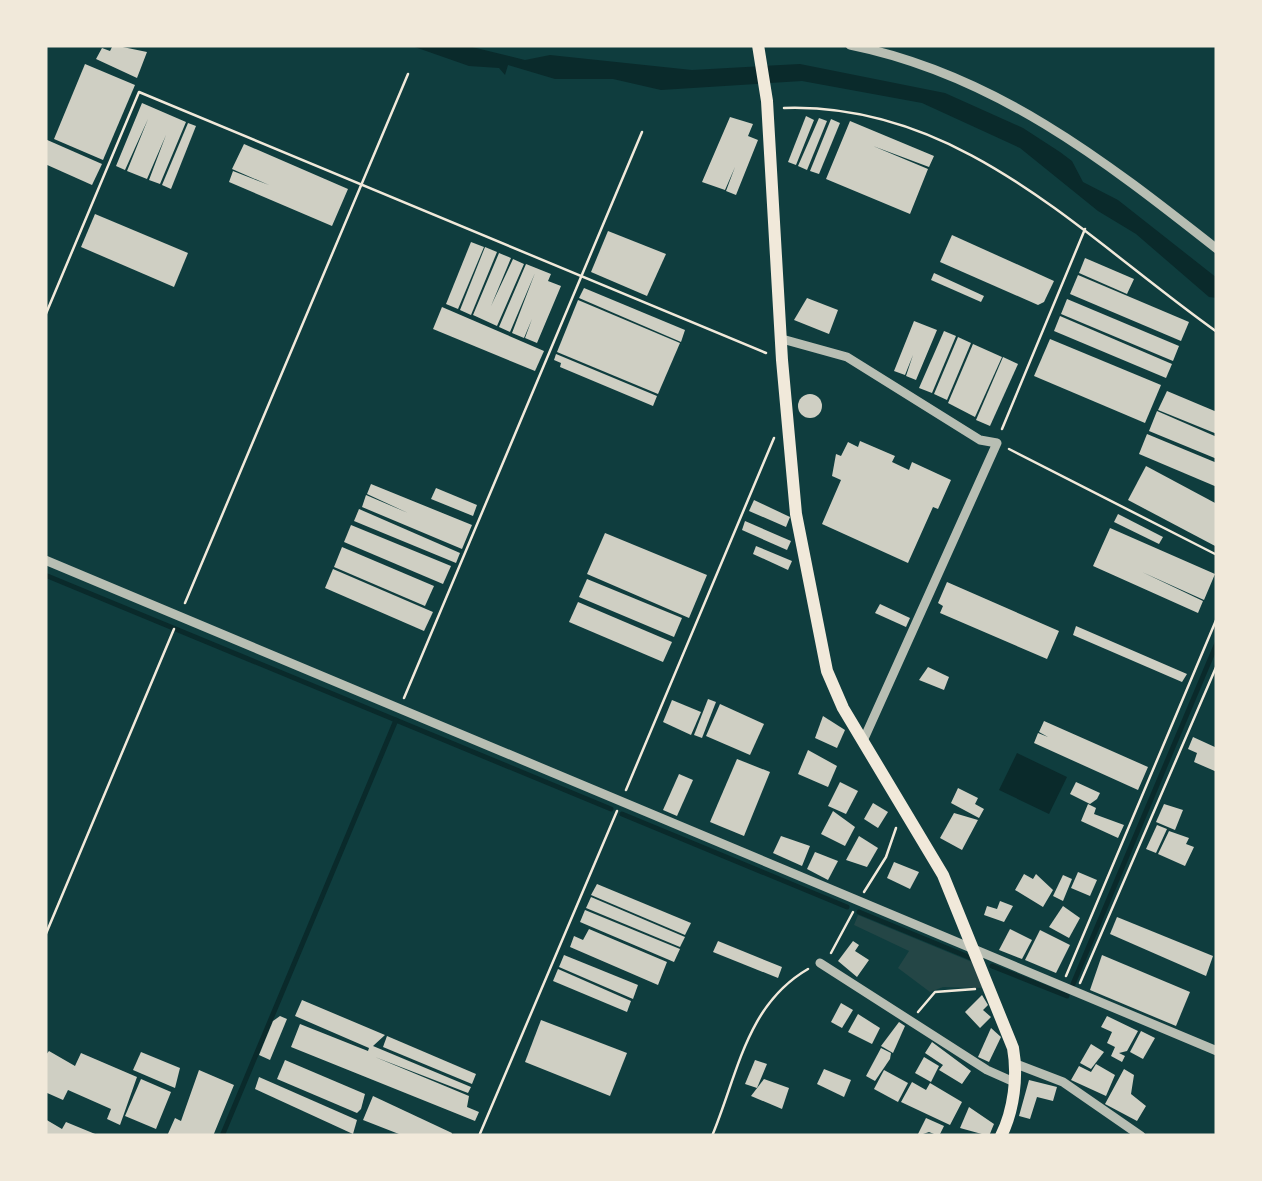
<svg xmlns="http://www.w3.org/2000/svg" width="1262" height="1181" viewBox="0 0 1262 1181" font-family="'PT Sans',sans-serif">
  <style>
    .green { fill: #244646 }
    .water { fill: #0a2a2b }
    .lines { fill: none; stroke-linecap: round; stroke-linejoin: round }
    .stream { stroke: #0a2a2b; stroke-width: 5 }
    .building { fill: #cfcfc3 }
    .path { stroke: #f1e9da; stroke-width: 2.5 }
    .minor { stroke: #b8beb3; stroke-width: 9 }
    .secondary { stroke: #f1e9da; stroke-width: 12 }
  </style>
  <rect width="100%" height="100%" fill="#0f3d3e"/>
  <path class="green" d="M858,915L972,962L983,988L943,987L930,992L898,968L909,951L854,925Z"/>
  <g class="water">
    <path d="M409,45L472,47L525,60L550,55L692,70L800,64L945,93L1023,128L1060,152L1072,161L1083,182L1118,200L1217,278V298L1209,297L1136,234L1098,211L1020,148L922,103L802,81L661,90L613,79H555L508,65L505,75L499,68L469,66Z"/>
    <path d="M1017,753L1067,777L1049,814L999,790Z"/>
  </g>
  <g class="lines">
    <g class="stream">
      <path d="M45,575L611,809"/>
      <path d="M622,814L847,907"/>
      <path d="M859,912L971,958"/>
      <path d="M992,966L1067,996"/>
      <path d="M1073,984L1217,643"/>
      <path d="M222,1136L396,720"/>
    </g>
  </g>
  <g class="building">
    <path d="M113,45L147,52L137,78L96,59L102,48L110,51Z"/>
    <path d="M85,64L135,85L103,160L54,139Z"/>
    <path d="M142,103L186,122L160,184L149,180L166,135L147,179L127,171L148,119L125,170L116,166Z"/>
    <path d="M806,116L814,120L796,165L788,162Z"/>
    <path d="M730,117L753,124L748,136L758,140L736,195L726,191L735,167L725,190L702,182Z"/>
    <path d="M819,118L827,121L807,170L798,166Z"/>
    <path d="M831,119L840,123L819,174L810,171Z"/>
    <path d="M850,121L934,156L929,167L873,146L928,169L910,214L826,179Z"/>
    <path d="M188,123L196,126L171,189L162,185Z"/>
    <path d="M45,139L102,164L92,185L45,164Z"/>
    <path d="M244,144L348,189L332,226L229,182L233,171L269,185L232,169Z"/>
    <path d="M95,214L188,253L174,287L81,247Z"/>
    <path d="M608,231L666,254L647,296L591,272Z"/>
    <path d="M952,235L1054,281L1044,302L1038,305L940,262Z"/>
    <path d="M471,242L484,247L458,309L446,304Z"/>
    <path d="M485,247L497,252L471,315L460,310Z"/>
    <path d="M499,253L511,258L491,306L513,259L524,264L497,326L473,315Z"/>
    <path d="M1085,258L1134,279L1127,294L1079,273Z"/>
    <path d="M526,264L551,274L548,281L561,286L537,343L525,338L532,319L524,338L512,333L535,273L510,332L499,327Z"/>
    <path d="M934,273L984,296L981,302L931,280Z"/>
    <path d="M1078,275L1189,322L1181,341L1070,294Z"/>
    <path d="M584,288L685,330L681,342L579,298Z"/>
    <path d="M807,298L838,310L829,334L794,320Z"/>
    <path d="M1067,299L1179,346L1173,361L1061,314Z"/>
    <path d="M578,300L680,343L658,394L557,352Z"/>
    <path d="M442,307L544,351L535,371L433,329Z"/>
    <path d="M1060,316L1172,364L1166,378L1054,331Z"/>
    <path d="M914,321L937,330L916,380L906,376L913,355L905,375L894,371Z"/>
    <path d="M944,331L956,336L932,393L919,388Z"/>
    <path d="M958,337L971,343L947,400L934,394Z"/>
    <path d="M1050,339L1161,385L1145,423L1034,376Z"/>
    <path d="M973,344L1002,357L975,417L948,403Z"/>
    <path d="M556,354L657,396L653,406L560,367L561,363L554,360Z"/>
    <path d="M1003,357L1018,364L990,426L976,420Z"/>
    <path d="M1167,391L1217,412V434L1158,410Z"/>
    <circle cx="810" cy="406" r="12"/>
    <path d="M1157,411L1217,437V459L1149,431Z"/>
    <path d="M1147,434L1217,463V487L1139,454Z"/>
    <path d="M860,441L895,456L892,462L909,470L912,462L951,480L938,509L933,507L908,563L822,524L841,480L832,476L836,454L841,456L848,442L858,447Z"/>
    <path d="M1146,466L1217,504V547L1128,500Z"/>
    <path d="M371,484L472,525L462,549L362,507L366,495L408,513L367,494Z"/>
    <path d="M436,488L477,505L473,516L431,499Z"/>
    <path d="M754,500L790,517L786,527L749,511Z"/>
    <path d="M359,509L460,553L456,563L354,521Z"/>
    <path d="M1118,514L1163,537L1159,544L1114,522Z"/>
    <path d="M745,521L791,541L787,550L742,530Z"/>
    <path d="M351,525L451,566L443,584L344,542Z"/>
    <path d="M1110,528L1215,574L1204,600L1142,572L1203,601L1198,613L1093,566Z"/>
    <path d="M605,533L707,575L689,618L587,574Z"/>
    <path d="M756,546L792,561L788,570L753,554Z"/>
    <path d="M342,547L434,586L425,606L334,567Z"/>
    <path d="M333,569L433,612L424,631L325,588Z"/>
    <path d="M587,579L682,618L674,637L579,597Z"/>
    <path d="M947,582L1059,631L1047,659L940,613L943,606L938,603Z"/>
    <path d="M578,602L672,642L663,662L569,622Z"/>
    <path d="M880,604L910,618L906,627L875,613Z"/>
    <path d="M1076,626L1187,674L1182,682L1073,635Z"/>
    <path d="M928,667L949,677L944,690L919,680Z"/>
    <path d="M708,699L716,702L702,738L694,735Z"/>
    <path d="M672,700L701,712L691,735L663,722Z"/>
    <path d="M720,704L764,724L750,755L706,736Z"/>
    <path d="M823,716L845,730L837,748L815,738Z"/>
    <path d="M1044,721L1148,767L1138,790L1034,743L1038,733L1048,737L1039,732Z"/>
    <path d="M1193,737L1217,748V772L1194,762L1197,753L1188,749Z"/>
    <path d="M808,750L837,766L828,787L798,774Z"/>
    <path d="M737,759L770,772L744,836L710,822Z"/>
    <path d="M679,774L693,780L677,816L663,810Z"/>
    <path d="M840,782L858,791L846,814L828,806Z"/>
    <path d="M1076,782L1100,793L1097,799L1090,804L1070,794Z"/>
    <path d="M958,788L978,798L975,804L984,809L979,818L951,803Z"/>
    <path d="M873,803L888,812L878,828L864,819Z"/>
    <path d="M1088,804L1096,808L1094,814L1124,825L1118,838L1081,821Z"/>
    <path d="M1164,804L1183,810L1175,830L1156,822Z"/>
    <path d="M833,811L855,827L845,846L821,834Z"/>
    <path d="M954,813L978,820L962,850L940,838Z"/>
    <path d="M1157,825L1167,829L1156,853L1146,849Z"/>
    <path d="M1169,831L1189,838L1186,844L1194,847L1185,866L1158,854Z"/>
    <path d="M781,836L810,846L802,866L773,853Z"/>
    <path d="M859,836L878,848L867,867L846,860Z"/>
    <path d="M815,852L838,861L828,880L807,869Z"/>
    <path d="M894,862L919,872L910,889L887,878Z"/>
    <path d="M1078,872L1097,880L1090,896L1071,888Z"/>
    <path d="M1024,874L1033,879L1036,874L1053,890L1043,907L1015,890Z"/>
    <path d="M1063,875L1072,879L1063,901L1053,896Z"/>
    <path d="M597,884L691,923L685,935L591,895Z"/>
    <path d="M591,897L685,937L680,947L586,908Z"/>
    <path d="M1000,901L1013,906L1004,922L984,915L987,906L997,909Z"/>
    <path d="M1063,906L1080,918L1069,938L1049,927Z"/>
    <path d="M585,910L680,949L674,962L580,922Z"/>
    <path d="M1117,917L1213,956L1206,976L1110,934Z"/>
    <path d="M589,929L667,962L658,985L570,947L574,936L583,940Z"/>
    <path d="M1010,929L1032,940L1022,959L999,950Z"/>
    <path d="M1040,930L1070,945L1056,973L1025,960Z"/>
    <path d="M718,941L782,967L778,978L713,952Z"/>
    <path d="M853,941L859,945L855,951L869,960L857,977L838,961Z"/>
    <path d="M564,955L638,985L633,999L559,967Z"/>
    <path d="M1102,955L1190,992L1176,1026L1090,990Z"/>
    <path d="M558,969L631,1001L627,1012L553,981Z"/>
    <path d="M982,995L988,1005L983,1010L991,1017L980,1028L965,1012Z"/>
    <path d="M302,1000L385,1035L373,1046L471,1087L468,1093L375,1057L469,1096L467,1107L479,1112L475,1121L291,1047L300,1024L368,1051L369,1048L295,1016Z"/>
    <path d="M841,1003L853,1010L842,1028L831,1022Z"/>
    <path d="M858,1014L880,1028L872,1044L848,1032Z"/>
    <path d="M280,1016L287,1019L270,1060L259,1055L273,1021Z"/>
    <path d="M1107,1016L1138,1031L1127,1051L1119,1053L1125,1056L1122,1062L1111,1056L1115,1047L1107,1043L1112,1032L1101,1027Z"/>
    <path d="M541,1020L627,1053L610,1096L525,1062Z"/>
    <path d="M899,1022L905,1026L893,1053L881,1046Z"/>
    <path d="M991,1028L1001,1037L989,1062L978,1057Z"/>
    <path d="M1141,1031L1155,1038L1143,1059L1130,1052Z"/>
    <path d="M387,1036L476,1074L472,1084L383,1047Z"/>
    <path d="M932,1042L971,1071L962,1084L939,1070L943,1065L925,1053Z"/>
    <path d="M1091,1044L1104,1052L1091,1069L1080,1063Z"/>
    <path d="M881,1048L891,1053L890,1059L875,1081L866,1076Z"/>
    <path d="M49,1051L75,1066L81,1053L137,1077L120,1125L107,1119L111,1109L68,1090L63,1100L45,1092V1056Z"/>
    <path d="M141,1052L180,1068L175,1088L133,1070Z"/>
    <path d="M924,1057L939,1066L931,1082L915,1073Z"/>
    <path d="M285,1060L365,1094L361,1109L357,1113L277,1079Z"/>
    <path d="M755,1060L767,1064L757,1088L745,1084Z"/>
    <path d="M1096,1064L1115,1075L1106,1096L1071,1080L1079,1066L1091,1072Z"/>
    <path d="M824,1069L851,1080L844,1097L817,1084Z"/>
    <path d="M1124,1069L1134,1075L1131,1094L1146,1106L1137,1121L1105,1104Z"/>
    <path d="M199,1070L234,1085L213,1136H167L175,1118L181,1121Z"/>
    <path d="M884,1070L908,1083L898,1102L874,1089Z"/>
    <path d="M259,1077L357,1120L353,1134L255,1089Z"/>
    <path d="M141,1079L171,1092L156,1129L125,1116Z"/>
    <path d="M764,1079L789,1088L782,1109L751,1096Z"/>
    <path d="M1029,1080L1057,1087L1053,1101L1037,1097L1030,1119L1019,1116Z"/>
    <path d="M912,1082L926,1090L930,1083L962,1102L950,1125L901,1102Z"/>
    <path d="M373,1096L452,1133L451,1136H404L363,1120Z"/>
    <path d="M969,1107L994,1124L989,1136L960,1128Z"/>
    <path d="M926,1118L944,1126L939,1136L929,1132L917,1136Z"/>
    <path d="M45,1119L62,1129L66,1122L100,1136H45Z"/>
  </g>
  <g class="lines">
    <g class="path">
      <path d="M596,45H695"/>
      <path d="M784,108C961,102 1083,237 1217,332"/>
      <path d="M45,316L139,92L766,353"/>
      <path d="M1002,429L1085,229"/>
      <path d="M1009,449L1217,555"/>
      <path d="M185,603L408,74"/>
      <path d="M404,698L642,132"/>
      <path d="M626,790L774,438"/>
      <path d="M864,892L886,857L896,828"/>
      <path d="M45,936L174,629"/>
      <path d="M831,953L853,912"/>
      <path d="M1066,976L1217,618"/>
      <path d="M1080,983L1217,665"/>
      <path d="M918,1012L935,992L975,989"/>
      <path d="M479,1136L617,811"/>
      <path d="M712,1136C738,1074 746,1005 808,969"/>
    </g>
    <g class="minor">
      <path d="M850,45C994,74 1104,160 1217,249"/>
      <path d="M782,339L847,357L980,440L997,443L863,741"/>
      <path d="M45,560L1217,1051"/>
      <path d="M820,963L987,1070L1014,1082"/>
      <path d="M1016,1064L1063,1082L1141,1136"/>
    </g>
    <path class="secondary" d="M758,45L767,101L782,360L796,514L827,671L843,708L943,875L1013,1048C1018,1076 1014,1110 1001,1136"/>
  </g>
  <rect width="1262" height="1181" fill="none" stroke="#f1e9da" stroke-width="95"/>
</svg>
